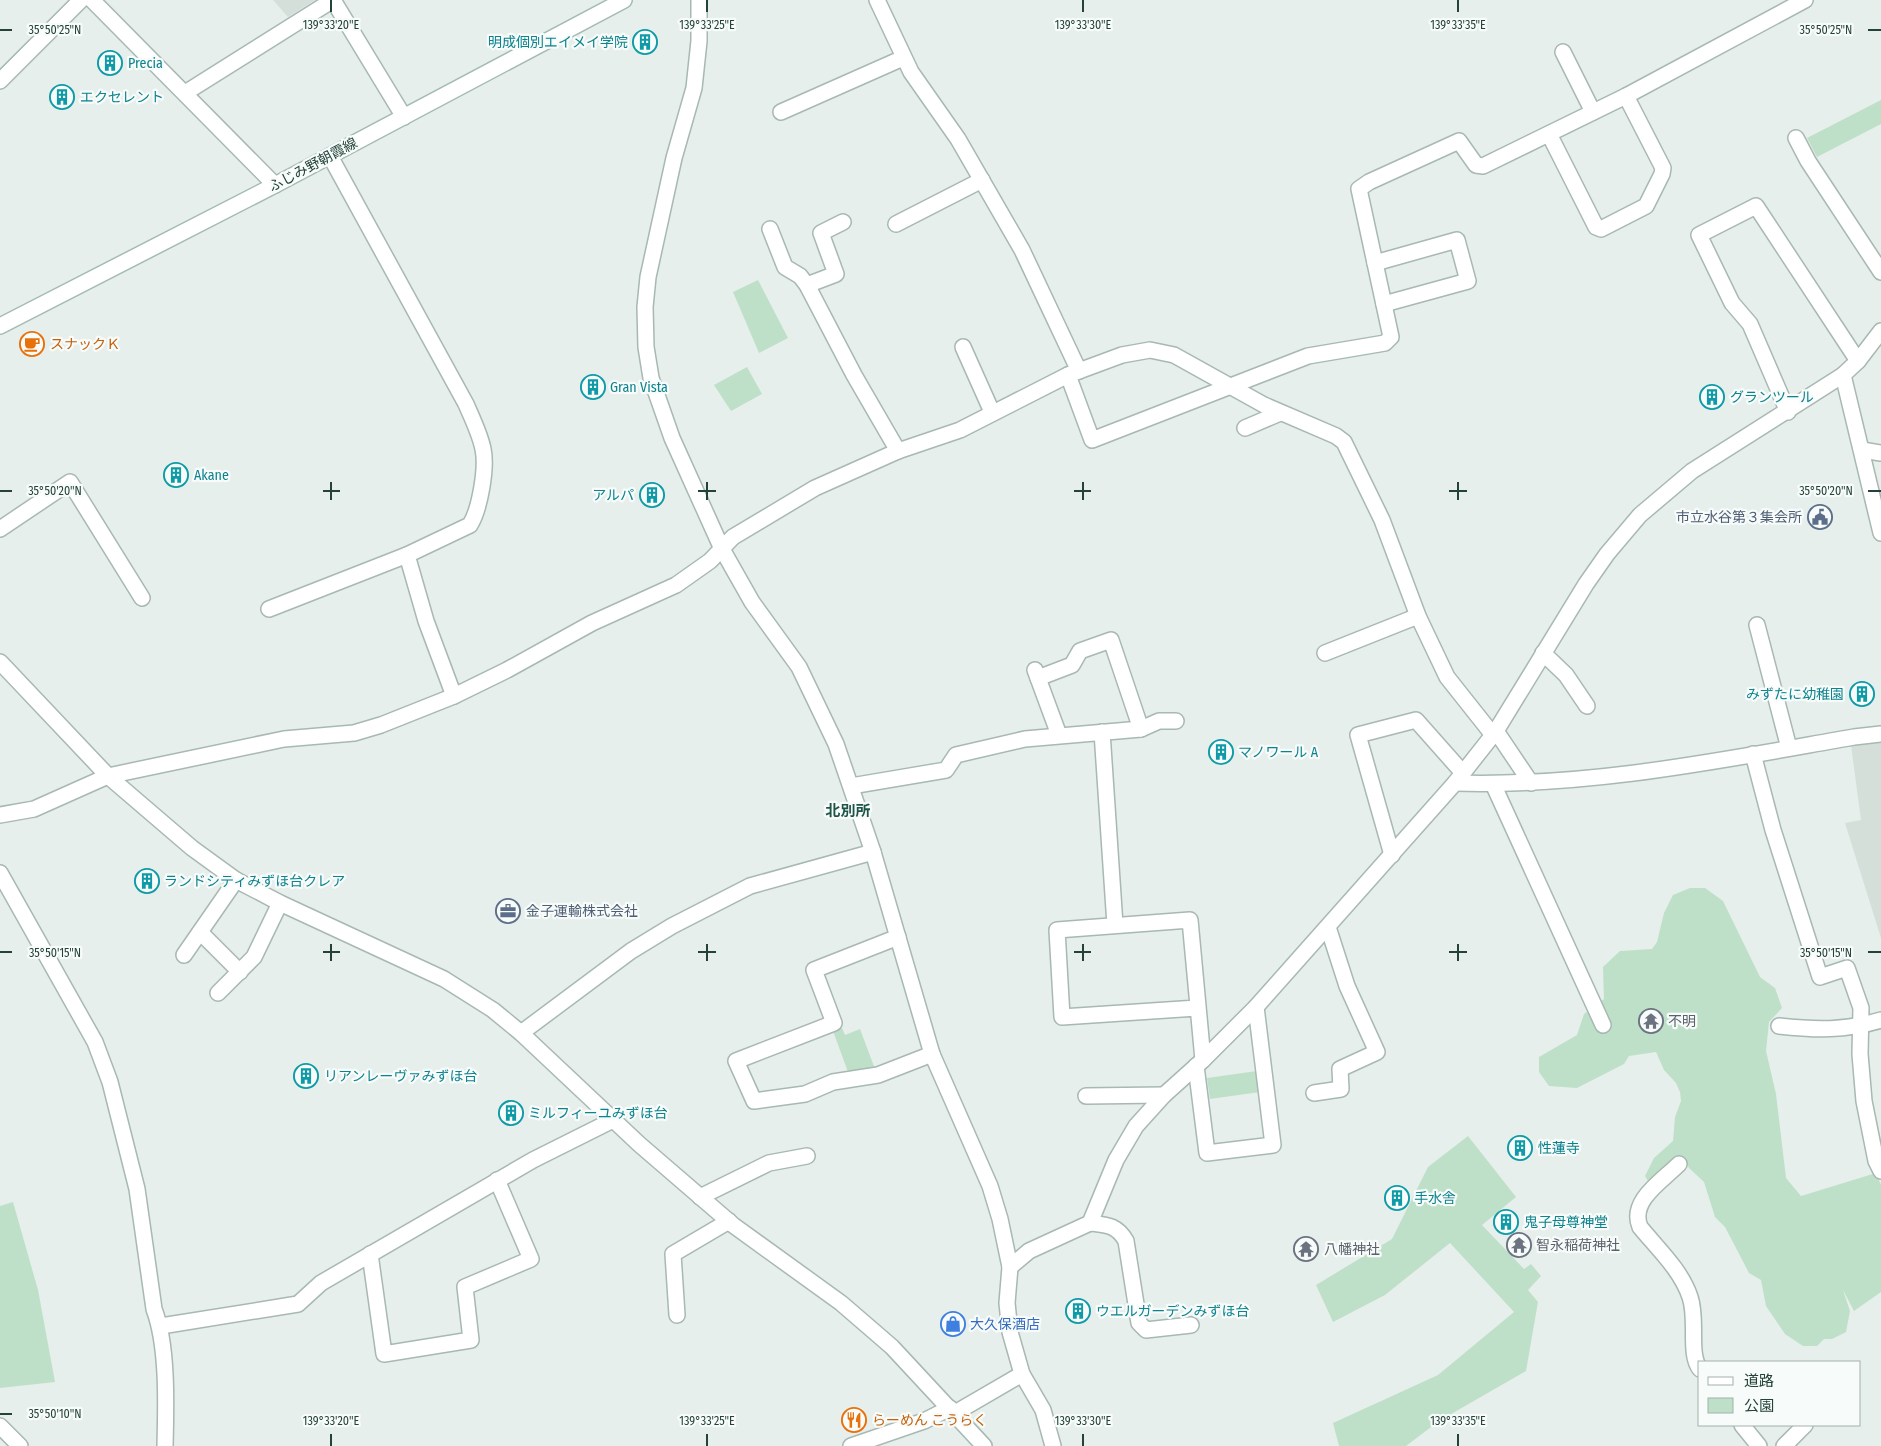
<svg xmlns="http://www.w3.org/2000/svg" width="1881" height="1446" viewBox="0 0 1881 1446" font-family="'Fira Sans Condensed','Noto Sans JP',sans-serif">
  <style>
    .built { fill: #d4dfda }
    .green { fill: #bfe0c8 }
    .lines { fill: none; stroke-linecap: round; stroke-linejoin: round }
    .minor-casing { stroke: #a8b8b2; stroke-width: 18 }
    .tertiary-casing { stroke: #a8b8b2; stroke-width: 18 }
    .secondary-casing { stroke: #a4bbb3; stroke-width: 18 }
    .minor { stroke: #fff; stroke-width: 15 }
    .tertiary { stroke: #fff; stroke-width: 15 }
    .secondary { stroke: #fff; stroke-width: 15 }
    .ticks { fill: none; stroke: #24423a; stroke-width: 2 }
    .labels { text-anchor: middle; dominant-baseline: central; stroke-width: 4.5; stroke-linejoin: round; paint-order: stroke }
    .culture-label { font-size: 14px; fill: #0d838f; stroke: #f7fbf9; text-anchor: start }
    .street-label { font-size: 14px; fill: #24423a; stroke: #f7fbf9 }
    .food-label { font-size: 14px; fill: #c56008; stroke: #f7fbf9; text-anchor: start }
    .service-label { font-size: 14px; fill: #4e5e75; stroke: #f7fbf9; text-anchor: end }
    .worship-label { font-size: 14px; fill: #5b616d; stroke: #f7fbf9; text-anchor: start }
    .shop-label { font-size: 14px; fill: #366cbe; stroke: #f7fbf9; text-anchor: start }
    .neighbourhood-label { font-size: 15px; font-weight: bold; fill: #1f5548; stroke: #f7fbf9 }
    .ticks-label { font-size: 12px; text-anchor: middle; fill: #24423a; stroke: #f7fbf9; stroke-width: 4.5; stroke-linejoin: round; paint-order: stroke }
  </style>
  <rect width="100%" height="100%" fill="#e6efeb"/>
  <g class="built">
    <path d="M273,0H315L288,17Z"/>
    <path d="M1881,741V938L1845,823L1861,820L1851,745Z"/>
  </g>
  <g class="green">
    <path d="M1881,100V124L1817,157L1807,138Z"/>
    <path d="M758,280L788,338L759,353L733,292Z"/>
    <path d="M747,367L762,394L731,411L714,385Z"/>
    <path d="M1690,888H1705L1723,901L1760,977L1775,988L1782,1008L1769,1022L1766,1051L1776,1094L1786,1178L1801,1196L1876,1173L1881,1185V1292L1854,1311L1843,1290L1850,1311L1846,1332L1832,1339H1824L1817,1346H1803L1785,1334L1766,1306L1761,1280L1749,1273L1725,1227L1715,1217L1704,1182L1689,1168L1684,1159L1648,1181L1645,1176L1654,1158L1673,1141L1675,1117L1681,1101L1680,1092L1676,1083L1664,1070L1656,1052L1629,1056L1624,1064L1577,1088L1549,1086L1539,1072V1057L1577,1035L1584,1014L1604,999L1603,967L1620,951L1652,949L1657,942L1664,913L1673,895Z"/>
    <path d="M842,1028L845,1035L860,1029L875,1069L848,1072L833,1031Z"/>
    <path d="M1257,1071L1260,1092L1210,1099L1207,1078Z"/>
    <path d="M1468,1136L1516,1197L1482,1225L1524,1269L1531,1264L1541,1276L1528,1290L1538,1302L1526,1371L1439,1421L1406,1446H1339L1333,1423L1438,1375L1514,1312L1450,1243L1385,1295L1333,1322L1316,1285L1392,1239L1428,1167Z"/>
    <path d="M13,1202L38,1290L55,1382L0,1388V1206Z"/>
  </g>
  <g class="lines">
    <defs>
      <g id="minor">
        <path d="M92,0L275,185"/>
        <path d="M333,0L404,117"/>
        <path d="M699,0V41L694,88L674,158L648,277L645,307L646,347L651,378L672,438L722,549L752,602L799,667L836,744L873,852L932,1054L990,1186L1000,1219L1010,1267L1007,1303L1010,1332L1022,1374L1043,1410L1053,1446"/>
        <path d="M877,0L911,72L958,139L1022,250L1079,371"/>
        <path d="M1563,52L1593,112"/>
        <path d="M185,93L333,0"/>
        <path d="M781,112L903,58"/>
        <path d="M1549,134L1596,227L1601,229L1646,206L1662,174L1663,168L1626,96"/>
        <path d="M1796,138L1808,161L1881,272"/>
        <path d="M896,224L982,180"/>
        <path d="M770,229L785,267L800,276L807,285L854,375L898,451"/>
        <path d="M1375,263L1457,240L1468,281L1384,304"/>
        <path d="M807,285L836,274L821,233L843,222"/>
        <path d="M963,347L992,412"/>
        <path d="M1068,375L1092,440L1308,356L1385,343L1391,337L1359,189L1369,182L1459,141L1476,165L1483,166L1626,96L1805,0"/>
        <path d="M1843,375L1881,533"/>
        <path d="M1788,412L1750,324L1732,303L1699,235L1756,206L1858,361"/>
        <path d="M1245,428L1280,413"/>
        <path d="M1862,450L1881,453"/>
        <path d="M0,529L70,482L142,598"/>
        <path d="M407,555L426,621L454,696"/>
        <path d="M269,609L407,555L470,525C480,509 487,467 483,449C480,434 472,418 466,404L330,156"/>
        <path d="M1757,625L1789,748"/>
        <path d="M1325,653L1418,616"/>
        <path d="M1543,653L1566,675L1587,706"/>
        <path d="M1035,670L1059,735"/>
        <path d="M1038,678L1072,665L1080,651L1111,640L1141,729"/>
        <path d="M1496,731L1531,783"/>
        <path d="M1102,732L1115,925"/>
        <path d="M1753,754L1773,830L1820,977L1847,968L1861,1008L1860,1054L1864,1101L1876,1161L1881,1171"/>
        <path d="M1455,783C1590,787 1722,760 1854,737L1881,734"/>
        <path d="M1493,784L1603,1025"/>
        <path d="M851,786L946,770L956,755L1025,739L1141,729L1159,721H1176"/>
        <path d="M0,815L34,809L108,776L284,739L354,733L381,725L454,696L507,670L592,623L676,585L710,561L733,537L815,488L898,451L960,430L1068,375L1122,355L1150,350L1174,355L1264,405L1336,436L1344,442L1382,520L1418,616L1447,677L1493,735"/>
        <path d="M1392,855L1358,735L1416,720L1463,773"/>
        <path d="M0,873L95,1042L110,1082L137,1189L154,1309C168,1346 166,1406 165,1446"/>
        <path d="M200,932L240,972"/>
        <path d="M898,937L814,970L834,1023L736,1061L754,1101L805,1094L833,1082L878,1075L932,1054"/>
        <path d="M184,955L236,880"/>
        <path d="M218,993L254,957L280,903"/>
        <path d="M1197,1008L1062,1017L1057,930L1190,920L1203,1060"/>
        <path d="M1779,1026C1816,1030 1845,1031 1881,1020"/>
        <path d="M521,1033L631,951L672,926L750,886L873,852"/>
        <path d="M1196,1066L1207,1153L1273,1145L1256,1007"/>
        <path d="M1314,1093L1341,1089L1340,1069L1377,1052L1347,986L1328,927"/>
        <path d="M1086,1096L1164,1095"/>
        <path d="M1679,1164C1662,1181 1629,1201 1640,1227C1658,1249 1681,1270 1690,1297C1698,1320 1688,1354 1700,1369"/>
        <path d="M700,1197L769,1163L807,1156"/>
        <path d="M1090,1223C1107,1225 1117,1225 1126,1241L1139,1323L1146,1330L1191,1325"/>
        <path d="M370,1254L384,1354L471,1340L465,1287L531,1259L497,1180"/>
        <path d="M1010,1267L1029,1251L1090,1223L1116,1160L1136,1126L1164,1095L1203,1060L1256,1007L1455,783L1496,731L1586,584L1607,554L1640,515L1692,471L1843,375L1858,361L1881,331"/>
        <path d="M677,1315L673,1254L729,1221"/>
        <path d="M161,1326L298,1304L321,1283L533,1160L613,1120"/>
        <path d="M955,1413L1022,1374"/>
        <path d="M1742,1425L1759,1446"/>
        <path d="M0,1426L20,1446"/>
        <path d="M851,1446L924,1421L950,1408"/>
        <path d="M1784,1446L1805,1425"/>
      </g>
      <g id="tertiary">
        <path d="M0,81L81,0"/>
        <path d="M0,662L108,776L192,848L236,880L280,903L444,979L493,1010L521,1033L639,1144L733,1225L841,1303L892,1347L984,1446"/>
      </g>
      <path id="secondary" d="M0,326L275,185L624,0"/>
    </defs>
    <use href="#minor" class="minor-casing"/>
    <use href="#tertiary" class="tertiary-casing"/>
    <use href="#secondary" class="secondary-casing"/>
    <use href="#minor" class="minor"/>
    <use href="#tertiary" class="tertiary"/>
    <use href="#secondary" class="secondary"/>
  </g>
  <path class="ticks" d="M331,0V12M707,0V12M1083,0V12M1458,0V12M0,30H12M1868,30H1881M331,482V500M707,482V500M1083,482V500M1458,482V500M0,491H12M323,491H340M698,491H716M1074,491H1091M1449,491H1467M1868,491H1881M331,944V961M707,944V961M1083,944V961M1458,944V961M0,952H12M323,952H340M698,952H716M1074,952H1091M1449,952H1467M1868,952H1881M0,1414H12M331,1434V1446M707,1434V1446M1083,1434V1446M1458,1434V1446"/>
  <defs>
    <symbol id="building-ring" viewBox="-11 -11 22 22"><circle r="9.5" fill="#f7fbf9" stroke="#0f9aa8" stroke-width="1.5"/><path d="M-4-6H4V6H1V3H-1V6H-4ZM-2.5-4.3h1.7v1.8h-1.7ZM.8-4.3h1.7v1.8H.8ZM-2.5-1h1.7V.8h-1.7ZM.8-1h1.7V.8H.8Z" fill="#0f9aa8"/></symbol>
    <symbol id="cafe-ring" viewBox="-11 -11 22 22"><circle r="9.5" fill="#f7fbf9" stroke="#e8710a" stroke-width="1.5"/><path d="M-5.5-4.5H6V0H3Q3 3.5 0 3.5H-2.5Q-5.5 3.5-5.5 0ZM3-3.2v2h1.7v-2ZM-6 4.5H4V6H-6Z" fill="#e8710a"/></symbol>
    <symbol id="civic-ring" viewBox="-11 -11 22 22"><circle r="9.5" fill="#f7fbf9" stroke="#5c6f8a" stroke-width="1.5"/><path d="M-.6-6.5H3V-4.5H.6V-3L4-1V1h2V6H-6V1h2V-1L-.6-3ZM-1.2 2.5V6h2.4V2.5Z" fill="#5c6f8a"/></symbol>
    <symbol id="office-ring" viewBox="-11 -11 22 22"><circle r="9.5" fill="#f7fbf9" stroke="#5c6f8a" stroke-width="1.5"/><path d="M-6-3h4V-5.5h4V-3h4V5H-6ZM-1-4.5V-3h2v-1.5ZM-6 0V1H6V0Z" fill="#5c6f8a"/></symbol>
    <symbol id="temple-ring" viewBox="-11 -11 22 22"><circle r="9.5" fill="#f7fbf9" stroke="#6b7280" stroke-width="1.5"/><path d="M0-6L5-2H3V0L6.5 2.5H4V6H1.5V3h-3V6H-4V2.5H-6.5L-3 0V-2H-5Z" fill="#6b7280"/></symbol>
    <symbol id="shop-ring" viewBox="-11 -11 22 22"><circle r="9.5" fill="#f7fbf9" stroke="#3f7fe0" stroke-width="1.5"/><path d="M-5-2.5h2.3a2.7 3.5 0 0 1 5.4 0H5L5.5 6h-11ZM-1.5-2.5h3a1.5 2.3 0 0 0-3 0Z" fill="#3f7fe0"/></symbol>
    <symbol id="restaurant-ring" viewBox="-11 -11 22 22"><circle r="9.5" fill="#f7fbf9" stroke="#e8710a" stroke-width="1.5"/><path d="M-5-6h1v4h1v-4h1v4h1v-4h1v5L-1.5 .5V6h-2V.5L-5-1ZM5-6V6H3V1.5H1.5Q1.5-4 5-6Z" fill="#e8710a"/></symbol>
  </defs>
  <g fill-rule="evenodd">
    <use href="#building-ring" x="631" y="28" width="28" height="28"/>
    <use href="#building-ring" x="96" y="49" width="28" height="28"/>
    <use href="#building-ring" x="48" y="83" width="28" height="28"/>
    <use href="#cafe-ring" x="18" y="330" width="28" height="28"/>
    <use href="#building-ring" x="579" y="373" width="28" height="28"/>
    <use href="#building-ring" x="1698" y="383" width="28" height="28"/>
    <use href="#building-ring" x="162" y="461" width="28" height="28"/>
    <use href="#building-ring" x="638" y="481" width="28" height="28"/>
    <use href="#civic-ring" x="1806" y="503" width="28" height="28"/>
    <use href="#building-ring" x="1848" y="680" width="28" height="28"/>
    <use href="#building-ring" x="1207" y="738" width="28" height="28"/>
    <use href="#building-ring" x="133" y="867" width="28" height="28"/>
    <use href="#office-ring" x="494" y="897" width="28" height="28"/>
    <use href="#temple-ring" x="1637" y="1007" width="28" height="28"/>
    <use href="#building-ring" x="292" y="1062" width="28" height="28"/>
    <use href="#building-ring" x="497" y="1099" width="28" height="28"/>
    <use href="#building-ring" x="1506" y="1134" width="28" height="28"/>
    <use href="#building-ring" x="1383" y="1184" width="28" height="28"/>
    <use href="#building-ring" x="1492" y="1208" width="28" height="28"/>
    <use href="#temple-ring" x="1505" y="1231" width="28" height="28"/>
    <use href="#temple-ring" x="1292" y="1235" width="28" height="28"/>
    <use href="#building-ring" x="1064" y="1297" width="28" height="28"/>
    <use href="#shop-ring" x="939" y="1310" width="28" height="28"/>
    <use href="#restaurant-ring" x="840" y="1406" width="28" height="28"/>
  </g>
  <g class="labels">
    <g class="culture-label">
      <text x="628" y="42" text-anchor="end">明成個別エイメイ学院</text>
      <text x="128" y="63">Precia</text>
      <text x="80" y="97">エクセレント</text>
      <text x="610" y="387">Gran Vista</text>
      <text x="1730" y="397">グランツール</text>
      <text x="194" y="475">Akane</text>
      <text x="634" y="495" text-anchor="end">アルパ</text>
      <text x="1844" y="694" text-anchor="end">みずたに幼稚園</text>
      <text x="1238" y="752">マノワール A</text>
      <text x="164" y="881">ランドシティみずほ台クレア</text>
      <text x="324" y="1076">リアンレーヴァみずほ台</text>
      <text x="528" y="1113">ミルフィーユみずほ台</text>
      <text x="1538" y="1148">性蓮寺</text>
      <text x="1414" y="1198">手水舎</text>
      <text x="1524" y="1222">鬼子母尊神堂</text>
      <text x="1096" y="1311">ウエルガーデンみずほ台</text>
    </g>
    <g class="street-label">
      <text transform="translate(313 165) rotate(-28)">ふじみ野朝霞線</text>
    </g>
    <g class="food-label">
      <text x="50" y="344">スナックＫ</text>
      <text x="872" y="1420">らーめん こうらく</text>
    </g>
    <g class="service-label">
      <text x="1802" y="517">市立水谷第３集会所</text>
      <text x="526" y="911" text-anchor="start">金子運輸株式会社</text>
    </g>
    <g class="worship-label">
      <text x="1668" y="1021">不明</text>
      <text x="1536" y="1245">智永稲荷神社</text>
      <text x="1324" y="1249">八幡神社</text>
    </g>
    <g class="shop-label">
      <text x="970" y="1324">大久保酒店</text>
    </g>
    <g class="neighbourhood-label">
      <text x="848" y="811">北別所</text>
    </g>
  </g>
  <g class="ticks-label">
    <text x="331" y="29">139°33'20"E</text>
    <text x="707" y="29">139°33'25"E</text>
    <text x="1083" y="29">139°33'30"E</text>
    <text x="1458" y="29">139°33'35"E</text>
    <text x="55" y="34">35°50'25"N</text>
    <text x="1826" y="34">35°50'25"N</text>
    <text x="55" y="495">35°50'20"N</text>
    <text x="1826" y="495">35°50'20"N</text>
    <text x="55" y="957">35°50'15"N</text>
    <text x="1826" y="957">35°50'15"N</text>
    <text x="55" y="1418">35°50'10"N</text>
    <text x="331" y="1425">139°33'20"E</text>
    <text x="707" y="1425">139°33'25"E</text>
    <text x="1083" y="1425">139°33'30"E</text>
    <text x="1458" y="1425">139°33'35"E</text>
  </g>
  <rect x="1698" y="1361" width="162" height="65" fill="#f7fbf9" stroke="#a3b1ad"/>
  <rect x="1708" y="1377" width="25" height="8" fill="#ffffff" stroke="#a3b1ad"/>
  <text x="1744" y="1386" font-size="15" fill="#24423a">道路</text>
  <rect x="1708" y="1398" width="25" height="15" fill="#bfe0c8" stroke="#a3b1ad"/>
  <text x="1744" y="1411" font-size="15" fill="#24423a">公園</text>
</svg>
